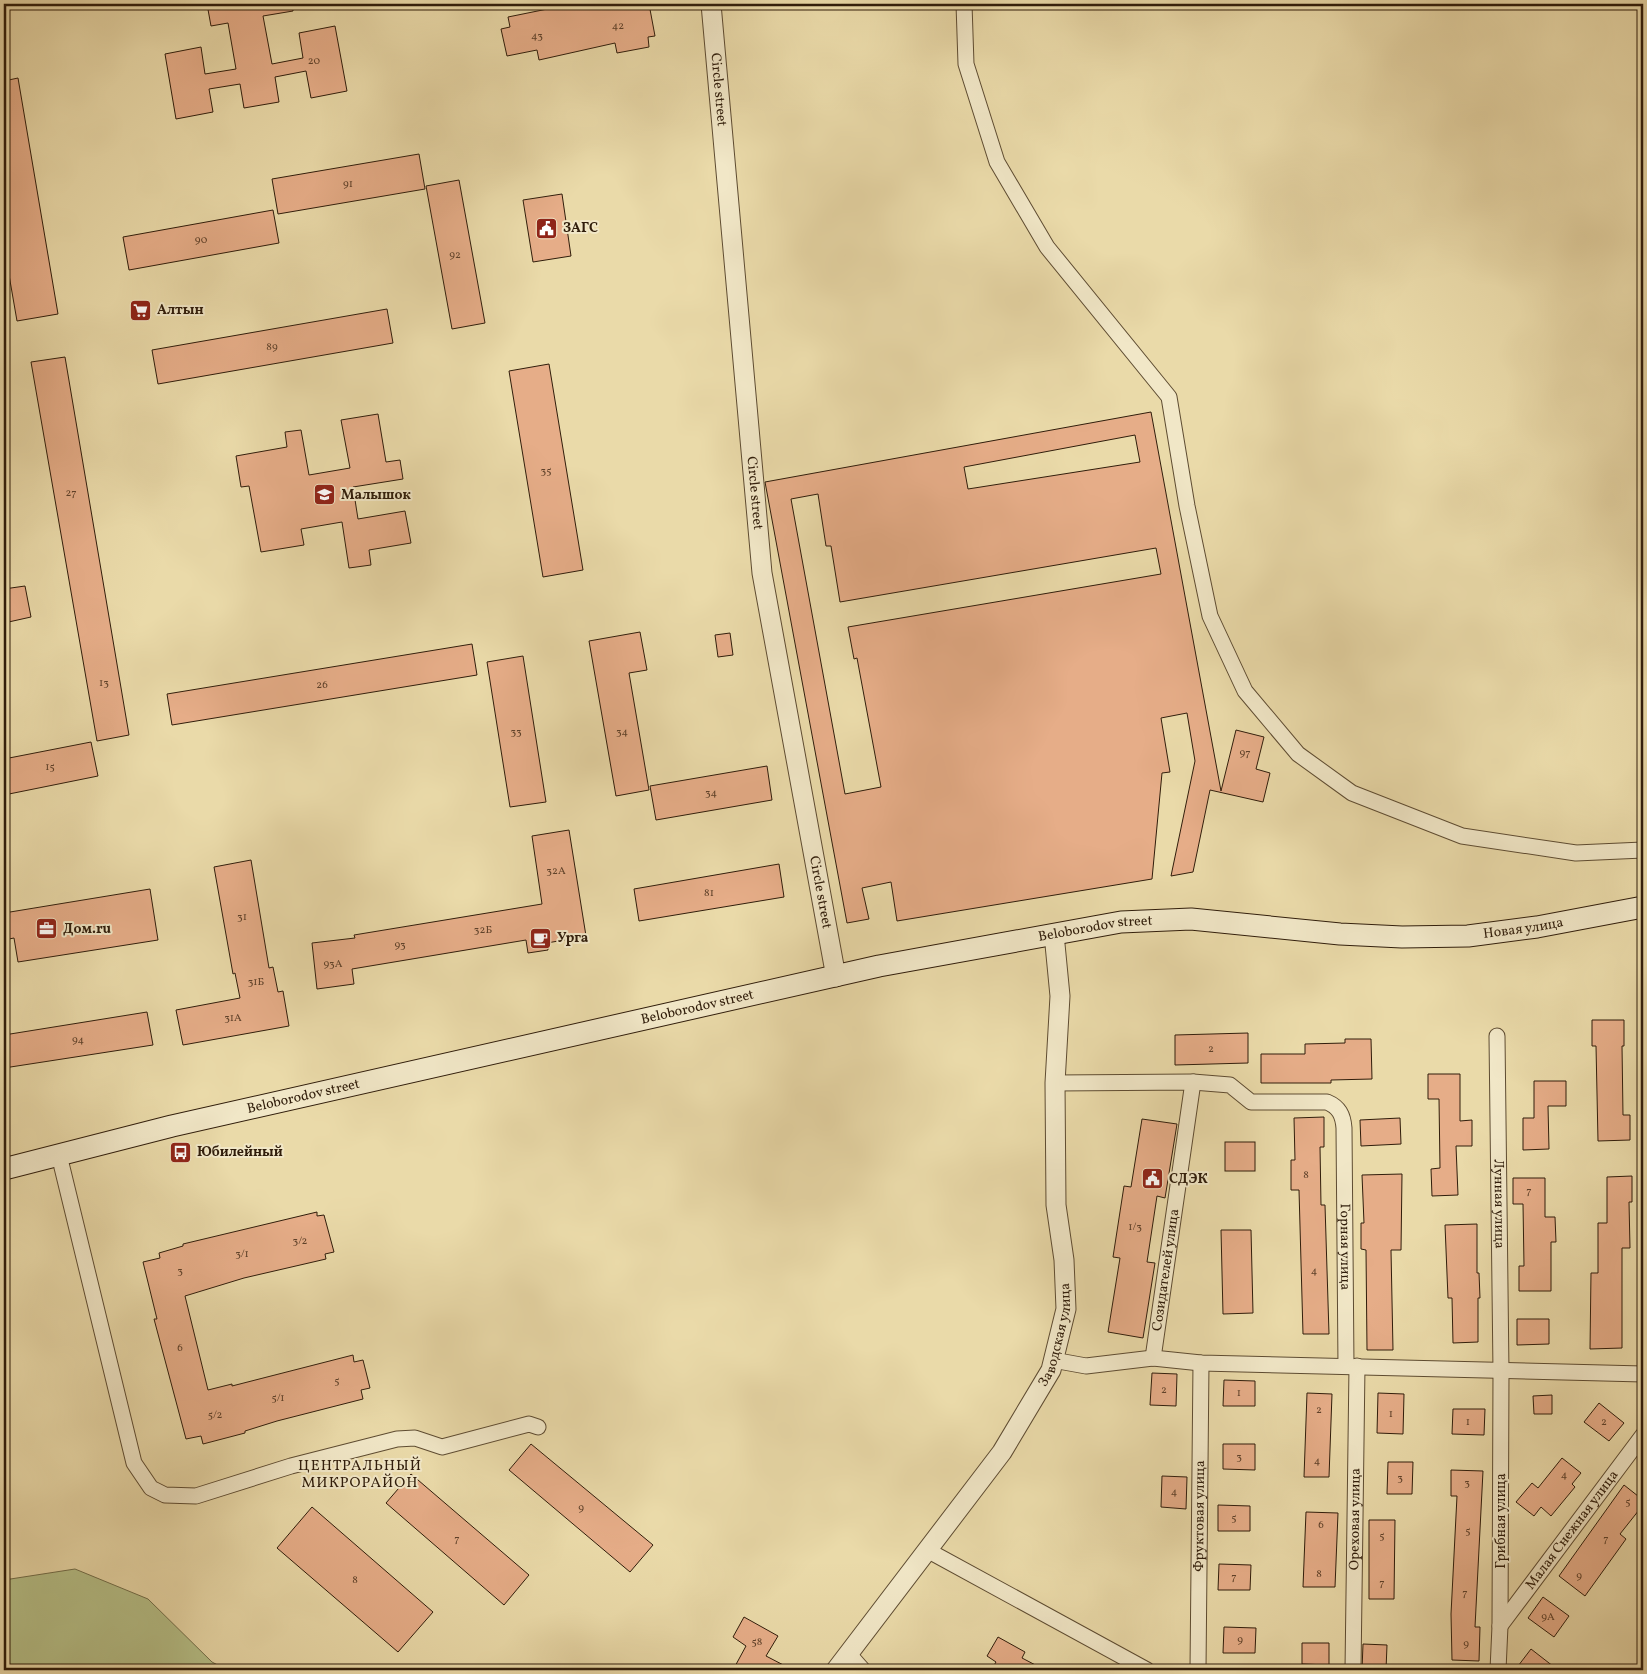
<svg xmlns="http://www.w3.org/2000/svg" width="1647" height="1674" viewBox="0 0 1647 1674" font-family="Vollkorn,serif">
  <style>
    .green { fill: #b6c088; stroke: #736e4a }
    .building { fill: #e6ad88; stroke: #301d0b; fill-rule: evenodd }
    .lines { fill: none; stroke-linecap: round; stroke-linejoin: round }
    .minor-casing { stroke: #5e4c32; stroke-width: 17 }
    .tertiary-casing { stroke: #5e4c32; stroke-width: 21 }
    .secondary-casing { stroke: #301d0b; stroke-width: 23 }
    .minor { stroke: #f1e7c7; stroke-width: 15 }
    .tertiary { stroke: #f1e7c7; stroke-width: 19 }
    .secondary { stroke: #f1e7c7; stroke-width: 21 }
    .labels { text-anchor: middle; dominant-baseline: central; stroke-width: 4; stroke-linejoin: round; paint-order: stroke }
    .number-label { font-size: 11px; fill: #5e412a }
    .street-label { font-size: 14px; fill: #301d0b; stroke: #f1e7c7 }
    .poi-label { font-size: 14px; font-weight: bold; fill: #301d0b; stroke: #f1e7c7; text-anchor: start }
    .neighbourhood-label { font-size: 15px; letter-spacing: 1px; fill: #301d0b; stroke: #f1e7c7 }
  </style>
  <rect width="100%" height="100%" fill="#eadaa9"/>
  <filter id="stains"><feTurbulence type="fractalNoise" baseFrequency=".004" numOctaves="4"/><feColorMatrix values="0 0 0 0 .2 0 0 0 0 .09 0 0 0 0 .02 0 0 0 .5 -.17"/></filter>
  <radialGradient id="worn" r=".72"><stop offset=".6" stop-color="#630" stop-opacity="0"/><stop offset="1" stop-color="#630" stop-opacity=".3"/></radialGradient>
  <path class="green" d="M75,1569L148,1599L212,1662L227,1670H4V1580Z"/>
  <g class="building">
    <path d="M207,4H293V11L263,16L272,64L303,58L299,33L335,26L347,91L311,98L306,71L275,77L279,102L244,108L240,84L209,89L213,112L176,119L165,54L201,47L205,74L236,69L228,23L211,26Z"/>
    <path d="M572,4H649L655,36L648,37L649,47L617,53L615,43L539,60L537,50L507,56L501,29L510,27L508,17Z"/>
    <path d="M18,78L58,314L17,321L4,246V81Z"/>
    <path d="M419,154L425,189L278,214L272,179Z"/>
    <path d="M459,180L485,323L452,329L426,186Z"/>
    <path d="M562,194L571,256L533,262L523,200Z"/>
    <path d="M273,210L279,243L129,270L123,237Z"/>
    <path d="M387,309L393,343L158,384L152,350Z"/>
    <path d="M65,357L129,735L97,741L31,362Z"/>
    <path d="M549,364L583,570L543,577L509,371Z"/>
    <path d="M1151,412L1221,791L1236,730L1264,737L1256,769L1270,773L1263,802L1210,790L1193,872L1171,876L1195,761L1187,713L1161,718L1170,772L1162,773L1152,879L897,921L891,882L862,888L869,919L847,923L765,482ZM1135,435L1140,462L968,489L964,467ZM818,494L826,546H831L840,602L1156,548L1161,574L848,627L854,659L857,658L881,787L845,794L791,499Z"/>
    <path d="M378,414L386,462L400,460L403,479L353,487L358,519L405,511L411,543L369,550L371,565L349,568L342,522L301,529L304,545L261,552L249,486L241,487L236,456L287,447L285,432L301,430L309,475L350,468L341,420Z"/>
    <path d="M25,586L31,617L4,623V589Z"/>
    <path d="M640,632L647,670L629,673L649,790L616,796L589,641Z"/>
    <path d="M730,633L733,655L718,657L715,635Z"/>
    <path d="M472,644L477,675L172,725L167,694Z"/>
    <path d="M523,656L546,802L510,807L487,662Z"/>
    <path d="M91,742L98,776L4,795V759Z"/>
    <path d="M767,766L772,800L656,820L650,786Z"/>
    <path d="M569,830L586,936L547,943L548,950L528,953L526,940L352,969L354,984L317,989L312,943L355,938L354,935L542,904L532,836Z"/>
    <path d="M251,860L269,968L273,967L278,992L283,991L289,1026L183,1045L176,1010L240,998L235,973L233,974L214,867Z"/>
    <path d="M779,864L784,897L639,921L634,889Z"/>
    <path d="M150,889L158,940L18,962L14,938L4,940V913Z"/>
    <path d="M147,1012L153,1045L4,1068V1035Z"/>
    <path d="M1592,1020H1624V1046H1622L1623,1115H1630V1140L1598,1141L1596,1046H1592Z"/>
    <path d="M1248,1033V1063L1175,1065V1035Z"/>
    <path d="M1345,1039H1371L1372,1079L1331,1080V1083H1261V1054H1305V1044L1345,1043Z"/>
    <path d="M1428,1074H1460V1121L1472,1120V1146H1456L1458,1195L1432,1196L1431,1169L1440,1168L1439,1099H1428Z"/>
    <path d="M1534,1081H1566V1106H1548L1549,1149L1523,1150V1118H1534Z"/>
    <path d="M1324,1117V1147H1320L1321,1205H1325L1329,1334H1303L1299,1190H1291V1160H1295L1294,1118Z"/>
    <path d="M1400,1118L1401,1144L1361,1146L1360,1120Z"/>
    <path d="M1142,1119L1177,1124L1165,1198L1157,1196L1147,1262L1155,1263L1143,1338L1108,1332L1120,1258L1113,1257L1124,1186L1131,1187Z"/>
    <rect x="1225" y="1142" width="30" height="29"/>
    <path d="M1402,1174L1401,1250H1391L1393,1350H1367L1366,1250L1361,1249V1223H1364L1362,1175Z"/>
    <path d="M1632,1176V1202H1629L1630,1248H1622V1348L1590,1349L1591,1273H1598V1223H1607V1177Z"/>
    <path d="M1513,1178H1545V1217H1555L1556,1242H1551V1291H1519V1266H1524L1523,1204H1513Z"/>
    <path d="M317,1212V1216L324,1215L334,1252L325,1254L326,1259L244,1278L185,1296L208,1390L232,1384V1386L353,1355L354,1362L363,1360L370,1388L361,1390L363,1399L277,1421L245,1431V1433L203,1444L201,1436L186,1439L154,1319H157L143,1262L160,1258L159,1253L183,1246V1244Z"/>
    <path d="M1477,1224V1273H1479L1480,1298H1478V1342L1453,1343L1452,1298H1448L1445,1225Z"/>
    <path d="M1221,1230H1251L1253,1313L1223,1314Z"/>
    <path d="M1517,1319H1549V1344L1517,1345Z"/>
    <path d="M1152,1373L1177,1374L1176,1406L1150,1405Z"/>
    <path d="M1224,1380L1255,1381V1406H1223Z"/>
    <path d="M1307,1393L1332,1394L1329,1477H1304Z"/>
    <path d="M1378,1393L1404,1394L1403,1434L1377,1433Z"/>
    <path d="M1552,1395V1414H1534L1533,1396Z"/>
    <path d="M1599,1403L1624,1423L1609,1441L1584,1422Z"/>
    <path d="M1453,1409H1485L1484,1435L1452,1434Z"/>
    <path d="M531,1444L653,1545L630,1572L509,1470Z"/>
    <path d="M1223,1444H1255V1470L1223,1469Z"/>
    <path d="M1562,1458L1581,1473L1572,1484L1575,1487L1551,1516L1541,1507L1534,1516L1516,1502L1532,1483L1538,1488Z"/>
    <path d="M1388,1462H1413L1412,1494H1387Z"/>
    <path d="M1451,1470L1483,1471L1475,1627H1480L1479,1661L1452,1660L1451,1614L1457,1496H1451Z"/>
    <path d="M411,1474L529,1575L504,1605L386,1503Z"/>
    <path d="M1162,1476L1187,1477L1186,1509L1161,1507Z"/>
    <path d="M1624,1485L1643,1500V1505L1620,1534L1626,1539L1585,1596L1559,1576Z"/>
    <path d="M1218,1505L1250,1506V1531H1218Z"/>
    <path d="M312,1507L433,1612L398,1652L277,1548Z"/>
    <path d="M1306,1512L1338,1513L1335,1587H1303Z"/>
    <path d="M1369,1520H1395L1394,1599H1369Z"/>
    <path d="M1219,1564L1251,1565L1250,1590H1218Z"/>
    <path d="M1543,1597L1569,1616L1554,1637L1528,1618Z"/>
    <path d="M744,1617L778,1636L766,1656L793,1670H733L746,1646L733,1637Z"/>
    <path d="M1224,1627L1256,1628L1255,1653H1223Z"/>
    <path d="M998,1637L1025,1652L1022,1658L1045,1670H991L996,1662L987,1656Z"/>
    <path d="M1302,1643H1329V1665L1302,1664Z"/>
    <path d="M1363,1644L1387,1645L1386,1670H1362Z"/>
    <path d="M1531,1649L1558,1670H1515Z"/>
  </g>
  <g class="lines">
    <defs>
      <g id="minor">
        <path d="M964,4L966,64L997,162L1047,247L1169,397L1187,506L1210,616L1245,691L1298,754L1352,793L1462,836L1576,853L1643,850"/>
        <path id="s1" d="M1497,1036L1501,1372L1500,1626L1498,1670"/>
        <path id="s2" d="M1055,1083L1193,1082L1230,1085L1251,1102H1327C1339,1107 1343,1115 1344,1128L1346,1366"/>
        <path d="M59,1155L134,1463L151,1488L165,1495L196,1496L291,1466L397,1439L415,1438L442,1447L529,1424L538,1427"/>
        <path id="s3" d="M1153,1358L1193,1082"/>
        <path d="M1053,1360L1086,1366L1153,1358L1201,1363L1643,1374"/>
        <path d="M927,1550L1147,1670"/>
        <path id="s4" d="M1500,1626L1643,1435"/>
        <path d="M848,1653L863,1670"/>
        <path id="s5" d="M1198,1670L1201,1363"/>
        <path id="s6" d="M1353,1670L1357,1366"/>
      </g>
      <g id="tertiary">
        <path id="s7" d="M711,4L762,573L836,977"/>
        <path id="s8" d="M836,1670L1002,1452L1051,1370L1066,1309L1064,1260L1056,1205L1055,1083L1060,996L1054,934"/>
      </g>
      <g id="secondary">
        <path id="s9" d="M4,1169L172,1126L879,966L1121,922L1191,919L1340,934L1402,937L1468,936L1537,927L1643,907"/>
      </g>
    </defs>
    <use href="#minor" class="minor-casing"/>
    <use href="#tertiary" class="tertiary-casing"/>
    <use href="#secondary" class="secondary-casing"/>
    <use href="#minor" class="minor"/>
    <use href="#tertiary" class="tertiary"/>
    <use href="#secondary" class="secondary"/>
  </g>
  <defs>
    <symbol id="civic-square" viewBox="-11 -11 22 22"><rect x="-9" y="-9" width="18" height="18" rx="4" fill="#8f2418" stroke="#f1e7c7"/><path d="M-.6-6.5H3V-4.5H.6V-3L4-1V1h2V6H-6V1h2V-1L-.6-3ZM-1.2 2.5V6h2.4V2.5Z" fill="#fff"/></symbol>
    <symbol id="supermarket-square" viewBox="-11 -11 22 22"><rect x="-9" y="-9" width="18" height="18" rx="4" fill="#8f2418" stroke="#f1e7c7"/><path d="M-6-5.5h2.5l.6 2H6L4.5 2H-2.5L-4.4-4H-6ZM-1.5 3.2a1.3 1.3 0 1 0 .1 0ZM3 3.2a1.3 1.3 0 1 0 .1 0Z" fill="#fff"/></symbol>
    <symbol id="school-square" viewBox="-11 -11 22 22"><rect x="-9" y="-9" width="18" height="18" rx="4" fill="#8f2418" stroke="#f1e7c7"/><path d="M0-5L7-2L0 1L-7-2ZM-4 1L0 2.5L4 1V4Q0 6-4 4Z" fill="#fff"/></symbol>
    <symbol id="office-square" viewBox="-11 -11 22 22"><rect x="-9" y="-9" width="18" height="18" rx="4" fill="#8f2418" stroke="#f1e7c7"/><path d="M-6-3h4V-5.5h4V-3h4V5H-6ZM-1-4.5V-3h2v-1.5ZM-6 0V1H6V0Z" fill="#fff"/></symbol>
    <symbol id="cafe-square" viewBox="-11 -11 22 22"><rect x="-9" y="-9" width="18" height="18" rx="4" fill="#8f2418" stroke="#f1e7c7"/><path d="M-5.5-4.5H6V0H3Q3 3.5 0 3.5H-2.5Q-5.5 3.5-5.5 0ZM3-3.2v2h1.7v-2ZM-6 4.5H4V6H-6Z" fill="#fff"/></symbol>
    <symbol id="bus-square" viewBox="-11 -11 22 22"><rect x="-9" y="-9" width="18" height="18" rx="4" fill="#8f2418" stroke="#f1e7c7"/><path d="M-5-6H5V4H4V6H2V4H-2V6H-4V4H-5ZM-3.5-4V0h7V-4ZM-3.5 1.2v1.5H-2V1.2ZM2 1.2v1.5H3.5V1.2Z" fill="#fff"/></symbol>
  </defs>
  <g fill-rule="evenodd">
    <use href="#civic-square" x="534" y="216" width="25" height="25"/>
    <use href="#supermarket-square" x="128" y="298" width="25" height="25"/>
    <use href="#school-square" x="312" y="482" width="25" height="25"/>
    <use href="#office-square" x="34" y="916" width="25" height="25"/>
    <use href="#cafe-square" x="528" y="926" width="25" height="25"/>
    <use href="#bus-square" x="168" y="1140" width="25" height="25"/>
    <use href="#civic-square" x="1140" y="1166" width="25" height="25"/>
  </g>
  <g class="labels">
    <g class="number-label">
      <text x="618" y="26">42</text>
      <text x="537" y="36">43</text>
      <text x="314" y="61">20</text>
      <text x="348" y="184">91</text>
      <text x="201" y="240">90</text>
      <text x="455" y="255">92</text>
      <text x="272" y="347">89</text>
      <text x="546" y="471">35</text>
      <text x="71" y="493">27</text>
      <text x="104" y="683">13</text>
      <text x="322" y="685">26</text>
      <text x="516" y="732">33</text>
      <text x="622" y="732">34</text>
      <text x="1245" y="753">97</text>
      <text x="50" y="767">15</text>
      <text x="711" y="793">34</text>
      <text x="556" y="871">32А</text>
      <text x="709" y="893">81</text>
      <text x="242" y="917">31</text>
      <text x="483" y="930">32Б</text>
      <text x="400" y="945">93</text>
      <text x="333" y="964">93А</text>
      <text x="256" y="982">31Б</text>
      <text x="233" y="1018">31А</text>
      <text x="78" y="1040">94</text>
      <text x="1211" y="1049">2</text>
      <text x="1306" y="1175">8</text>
      <text x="1529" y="1191">7</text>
      <text x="1135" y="1227">1/3</text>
      <text x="300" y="1241">3/2</text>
      <text x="242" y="1254">3/1</text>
      <text x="180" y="1271">3</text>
      <text x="1314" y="1271">4</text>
      <text x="180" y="1348">6</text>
      <text x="337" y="1381">5</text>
      <text x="1164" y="1390">2</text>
      <text x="1239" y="1393">1</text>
      <text x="278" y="1398">5/1</text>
      <text x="1319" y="1410">2</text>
      <text x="1391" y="1414">1</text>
      <text x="215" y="1415">5/2</text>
      <text x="1468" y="1422">1</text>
      <text x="1604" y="1422">2</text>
      <text x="1239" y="1457">3</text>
      <text x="1317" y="1461">4</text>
      <text x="1564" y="1475">4</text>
      <text x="1400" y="1478">3</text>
      <text x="1467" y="1483">3</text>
      <text x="1174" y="1492">4</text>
      <text x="1628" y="1502">5</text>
      <text x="581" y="1508">9</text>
      <text x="1234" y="1518">5</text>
      <text x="1321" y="1525">6</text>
      <text x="1468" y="1531">5</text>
      <text x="1382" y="1536">5</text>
      <text x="457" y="1539">7</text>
      <text x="1606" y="1539">7</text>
      <text x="1319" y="1574">8</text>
      <text x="1579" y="1576">9</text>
      <text x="1234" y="1577">7</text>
      <text x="355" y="1580">8</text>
      <text x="1382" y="1583">7</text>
      <text x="1465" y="1593">7</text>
      <text x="1548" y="1617">9А</text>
      <text x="1240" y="1640">9</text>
      <text x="757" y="1642">58</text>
      <text x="1466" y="1644">9</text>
    </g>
    <g class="street-label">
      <text stroke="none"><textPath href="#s7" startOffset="86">Circle street</textPath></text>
      <text stroke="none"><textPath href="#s7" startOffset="491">Circle street</textPath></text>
      <text stroke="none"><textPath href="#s7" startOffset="896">Circle street</textPath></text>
      <text stroke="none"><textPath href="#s9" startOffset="1548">Новая улица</textPath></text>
      <text stroke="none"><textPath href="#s9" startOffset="1118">Beloborodov street</textPath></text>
      <text stroke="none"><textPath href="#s9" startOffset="712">Beloborodov street</textPath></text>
      <text stroke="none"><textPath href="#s9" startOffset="308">Beloborodov street</textPath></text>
      <text stroke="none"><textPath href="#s1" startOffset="168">Лунная улица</textPath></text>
      <text stroke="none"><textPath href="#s2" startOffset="430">Горная улица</textPath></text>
      <text stroke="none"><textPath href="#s3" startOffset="89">Созидателей улица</textPath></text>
      <text stroke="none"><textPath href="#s8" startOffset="405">Заводская улица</textPath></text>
      <text stroke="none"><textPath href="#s5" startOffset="154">Фруктовая улица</textPath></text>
      <text stroke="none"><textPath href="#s6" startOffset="151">Ореховая улица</textPath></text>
      <text transform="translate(1501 1521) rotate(-90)">Грибная улица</text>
      <text stroke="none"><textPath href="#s4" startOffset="120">Малая Снежная улица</textPath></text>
    </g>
    <g class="poi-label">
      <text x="563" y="228">ЗАГС</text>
      <text x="157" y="310">Алтын</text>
      <text x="341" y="495">Малышок</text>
      <text x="63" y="929">Дом.ru</text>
      <text x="557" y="938">Урга</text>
      <text x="197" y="1152">Юбилейный</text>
      <text x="1169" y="1179">СДЭК</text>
    </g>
    <g class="neighbourhood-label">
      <text x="360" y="1466">ЦЕНТРАЛЬНЫЙ<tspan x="360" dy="17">МИКРОРАЙОН</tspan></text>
    </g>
  </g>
  <rect width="1647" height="1674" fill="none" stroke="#eadaa9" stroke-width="20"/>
  <rect x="5" y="5" width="1637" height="1664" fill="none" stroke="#301d0b" stroke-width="2.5"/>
  <rect x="10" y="10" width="1627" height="1654" fill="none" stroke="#301d0b"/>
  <rect width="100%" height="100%" filter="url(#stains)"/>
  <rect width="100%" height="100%" fill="url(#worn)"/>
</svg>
